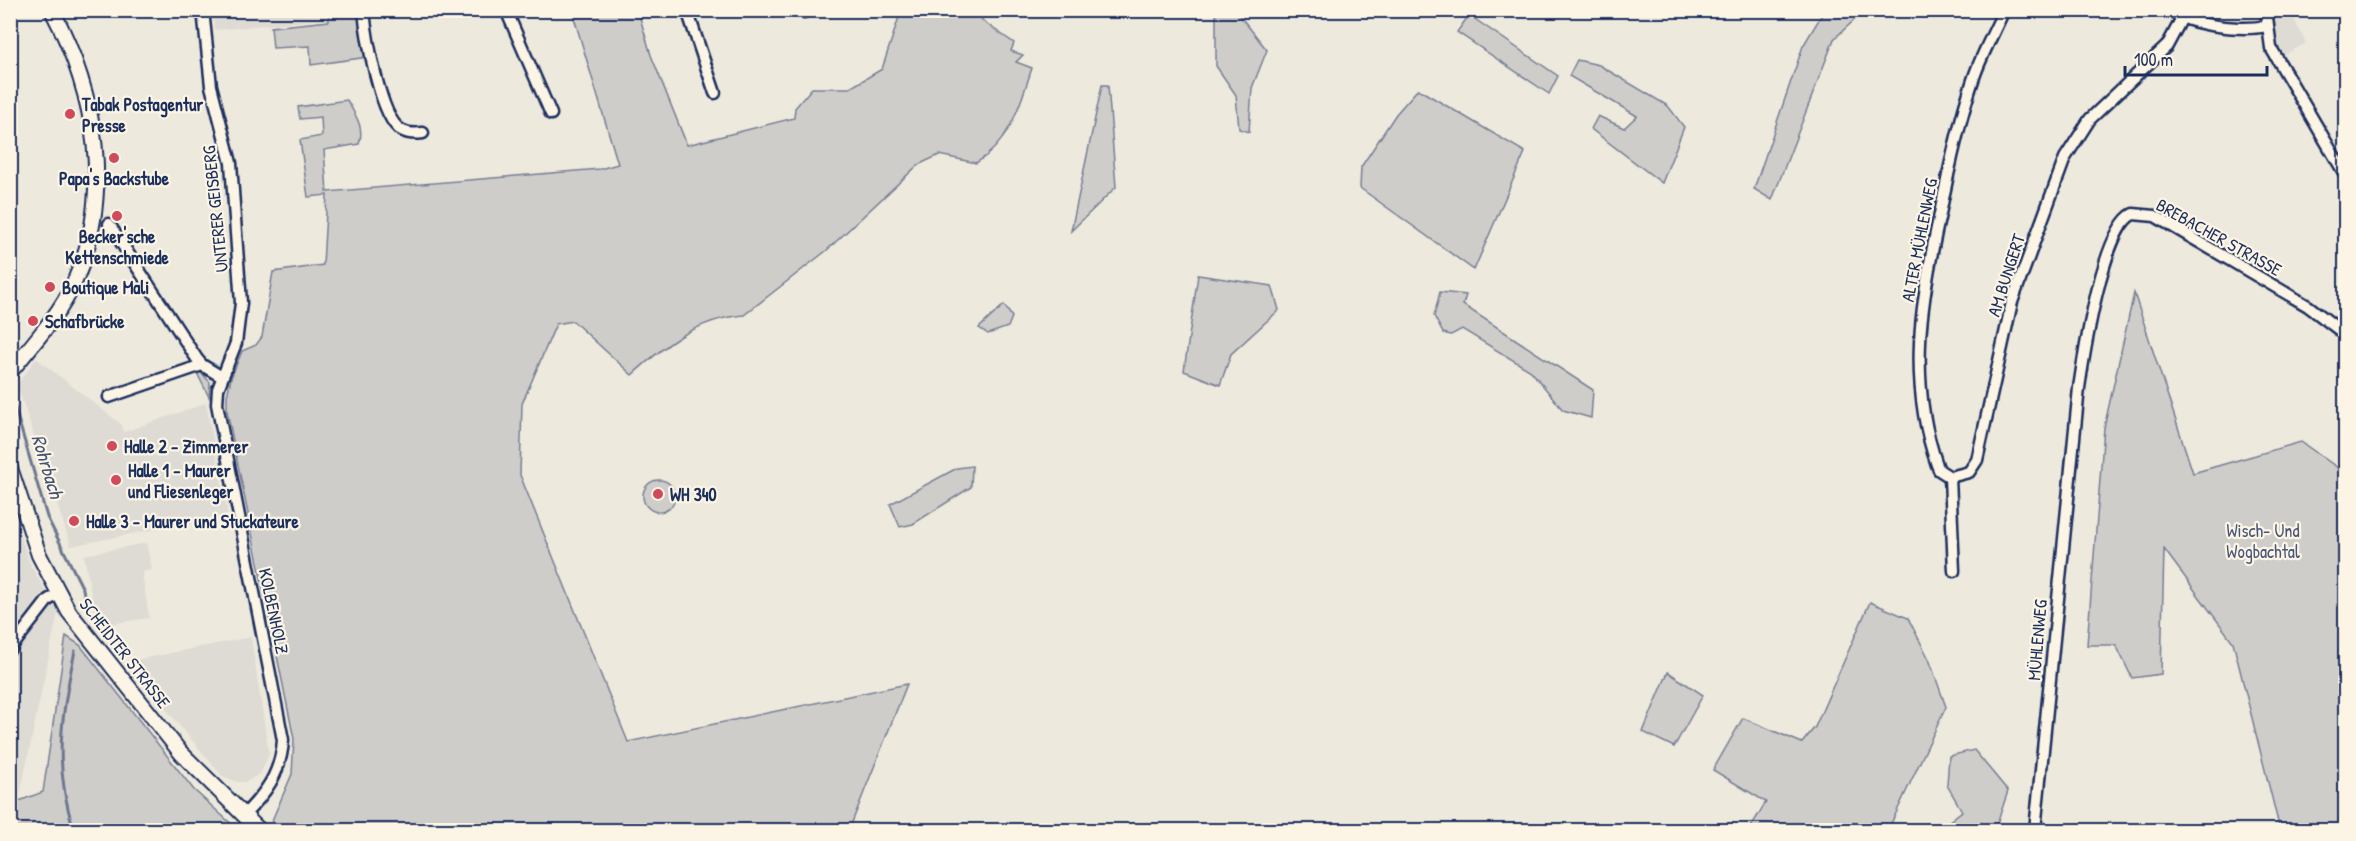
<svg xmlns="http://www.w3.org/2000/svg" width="2356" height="841" viewBox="0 0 2356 841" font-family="'Patrick Hand',sans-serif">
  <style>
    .built { fill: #dedbd4 }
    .green { fill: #cfcdca; stroke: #757e94; stroke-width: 1.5 }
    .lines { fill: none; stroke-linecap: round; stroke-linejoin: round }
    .stream { stroke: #6c778f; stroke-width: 3 }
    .minor-casing { stroke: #1b2f5e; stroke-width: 15 }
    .major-casing { stroke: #1b2f5e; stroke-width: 18 }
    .minor { stroke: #fcf5e5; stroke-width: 10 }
    .major { stroke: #fcf5e5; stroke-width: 14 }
    .poi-dot { fill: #d1495b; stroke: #fcf5e5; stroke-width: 2 }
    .labels { text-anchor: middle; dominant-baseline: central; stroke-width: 4.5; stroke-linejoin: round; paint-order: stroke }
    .poi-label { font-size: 18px; font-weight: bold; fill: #1b2f5e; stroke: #fcf5e5; text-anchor: start }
    .street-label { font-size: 18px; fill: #1b2f5e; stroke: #fcf5e5 }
    .park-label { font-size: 18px; fill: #485679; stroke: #fcf5e5 }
    .water-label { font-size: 20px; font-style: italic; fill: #445376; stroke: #fcf5e5 }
  </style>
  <rect width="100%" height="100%" fill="#eee9dd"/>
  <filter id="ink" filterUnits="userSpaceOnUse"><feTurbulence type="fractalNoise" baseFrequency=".0167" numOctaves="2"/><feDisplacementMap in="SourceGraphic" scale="12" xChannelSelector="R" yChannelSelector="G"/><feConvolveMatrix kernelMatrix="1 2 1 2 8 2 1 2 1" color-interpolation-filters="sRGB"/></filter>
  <g filter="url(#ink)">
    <g class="built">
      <path d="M212,11H326L327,19L215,30Z"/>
      <path d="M2283,11H2290L2306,43L2277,59L2266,16Z"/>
      <path d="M36,358L121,424L124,432L206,403L228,515L71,546L17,385Z"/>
      <path d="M10,507L31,566L58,612L21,790L11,803Z"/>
      <path d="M146,543L152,570L142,572L149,618L97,626L84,555Z"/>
      <path d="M251,637L269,754L261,773L246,782H237L222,776L126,662Z"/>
    </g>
    <g class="green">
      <path d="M328,11H359L368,57L311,65L310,46L273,48L271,27L329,21Z"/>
      <path d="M572,11H638L651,55L687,145L794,118L795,108L812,88H850L882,69L901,11H975L984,22L1014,43L1011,51L1023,55L1016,62L1032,68C1020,104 1011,142 976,163L939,155L918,165L826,251L744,315C697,319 665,345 632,375L573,321L556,324L522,404L520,475L628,742L907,684L849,830H278L272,823L273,818L292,774L294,739L227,411V396L231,378L242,351L256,345L262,337L273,272L323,265L327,195L308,197L300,140L322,136L321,117L300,119L298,107L347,100C355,115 365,127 359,144L324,150L327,192L600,169L618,164Z"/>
      <path d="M1216,11H1236L1267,50L1252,88L1249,132L1239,129L1236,95L1216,66Z"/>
      <path d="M1824,11H1864L1834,39L1772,200L1754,189L1803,46Z"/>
      <path d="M1469,15L1558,76L1549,94L1457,32Z"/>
      <path d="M1577,60L1599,65L1668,106L1684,127L1662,183L1591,129L1598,116L1624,128L1637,116L1569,76Z"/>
      <path d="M1102,85H1108L1116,187L1071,231Z"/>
      <path d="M1418,89L1525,152L1474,270L1360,188L1361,167L1396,114Z"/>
      <path d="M1198,275L1272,286L1279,310L1231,354L1220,385L1184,371Z"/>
      <path d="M1440,292L1466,295L1463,305L1593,390L1591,418L1563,410L1531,371L1462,329L1451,335L1443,333L1434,316Z"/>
      <path d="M2134,293L2193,473L2301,442L2345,473V830H2280L2233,642L2164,549L2161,674L2132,678L2116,645H2087L2104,428Z"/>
      <path d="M1004,305L1012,317L1008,327L988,334L979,328Z"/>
      <path d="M196,371H199L210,382L209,397Z"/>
      <path d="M972,466L971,487L913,524L900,527L890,504L957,468Z"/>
      <circle cx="659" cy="496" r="16"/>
      <path d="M1870,602L1908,618L1929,659L1946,707L1888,830H1749L1766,802L1713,770L1743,718L1802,743L1815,727Z"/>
      <path d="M66,636L80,645L194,790L238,830H11V804L43,792Z"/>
      <path d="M1668,672L1703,695L1674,747L1643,732Z"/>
      <path d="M1974,750L2008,791L1995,830H1938L1962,811L1947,785L1949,756Z"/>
    </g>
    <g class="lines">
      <g class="stream">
        <path d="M11,395L47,517L83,589L87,610"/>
        <path d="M74,830C53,766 61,715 75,651"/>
      </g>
      <defs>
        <g id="minor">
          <path d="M203,10L211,86L231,163L241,303L236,343L218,389L217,404L283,740C281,773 266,793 243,816"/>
          <path d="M364,10C366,34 380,118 401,130C408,134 416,134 423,133"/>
          <path d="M506,10L551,114"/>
          <path d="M687,10L715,93"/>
          <path d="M803,10L804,12"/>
          <path d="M2170,10C2189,26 2243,31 2266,26"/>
          <path d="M2266,10L2271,48L2346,176"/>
          <path d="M109,224L197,359L202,365L222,377"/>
          <path d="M109,397L202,365"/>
          <path d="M1950,477L1969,472L1977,460L2012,302L2065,158L2090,119L2167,46L2182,18"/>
          <path d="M1950,477L1939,470L1937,465C1907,380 1921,299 1940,214C1949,168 1959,121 1974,77C1982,54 1994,32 2004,10"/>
          <path d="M1950,477L1954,571"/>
          <path d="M10,649L48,600L58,594"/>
          <path d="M2035,830L2079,388C2084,354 2103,228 2133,214L2155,216L2308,306L2346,335"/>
        </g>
        <g id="major">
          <path d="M10,372C31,346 61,313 74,283C114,195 96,94 52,10"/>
          <path d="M10,468L39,555L69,612L181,753L259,830"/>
        </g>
      </defs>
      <use href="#minor" class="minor-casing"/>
      <use href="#major" class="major-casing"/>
      <use href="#minor" class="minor"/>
      <use href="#major" class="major"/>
    </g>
  </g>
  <g class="poi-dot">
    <circle cx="70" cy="114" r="6"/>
    <circle cx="114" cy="158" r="6"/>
    <circle cx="117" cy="216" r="6"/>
    <circle cx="50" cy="287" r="6"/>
    <circle cx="33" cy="321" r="6"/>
    <circle cx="112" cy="446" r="6"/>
    <circle cx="116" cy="480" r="6"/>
    <circle cx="658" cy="494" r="6"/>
    <circle cx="74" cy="521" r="6"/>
  </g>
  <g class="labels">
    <g class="poi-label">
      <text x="82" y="104">Tabak Postagentur<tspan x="82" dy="21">Presse</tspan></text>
      <text x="114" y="178" text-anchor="middle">Papa's Backstube</text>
      <text x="117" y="236" text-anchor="middle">Becker'sche<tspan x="117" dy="21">Kettenschmiede</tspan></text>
      <text x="62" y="287">Boutique Mali</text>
      <text x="45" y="321">Schafbrücke</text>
      <text x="124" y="446">Halle 2 - Zimmerer</text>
      <text x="128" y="470">Halle 1 - Maurer<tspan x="128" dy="21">und Fliesenleger</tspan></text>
      <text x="670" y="494">WH 340</text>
      <text x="86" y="521">Halle 3 - Maurer und Stuckateure</text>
    </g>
    <g class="street-label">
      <text transform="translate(215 209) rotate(-96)">UNTERER GEISBERG</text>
      <text transform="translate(2219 237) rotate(29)">BREBACHER STRASSE</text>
      <text transform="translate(1919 240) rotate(-79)">ALTER MÜHLENWEG</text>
      <text transform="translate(2006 275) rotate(-72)">AM BUNGERT</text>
      <text transform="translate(274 611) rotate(78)">KOLBENHOLZ</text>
      <text transform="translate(2037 640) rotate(-85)">MÜHLENWEG</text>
      <text transform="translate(125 653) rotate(52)">SCHEIDTER STRASSE</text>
    </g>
    <g class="park-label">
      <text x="2263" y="530">Wisch- Und<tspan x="2263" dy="21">Wogbachtal</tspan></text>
    </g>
    <g class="water-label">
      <text transform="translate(48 466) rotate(73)">Rohrbach</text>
    </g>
  </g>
  <rect width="2356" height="841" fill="none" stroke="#fcf5e5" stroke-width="36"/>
  <rect x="18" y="18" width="2320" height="805" fill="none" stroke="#1b2f5e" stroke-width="2" filter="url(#ink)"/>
  <path d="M2125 66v9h142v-9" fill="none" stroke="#1b2f5e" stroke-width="3"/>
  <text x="2134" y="66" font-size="18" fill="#1b2f5e" stroke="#fcf5e5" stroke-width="4.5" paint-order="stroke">100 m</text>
</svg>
